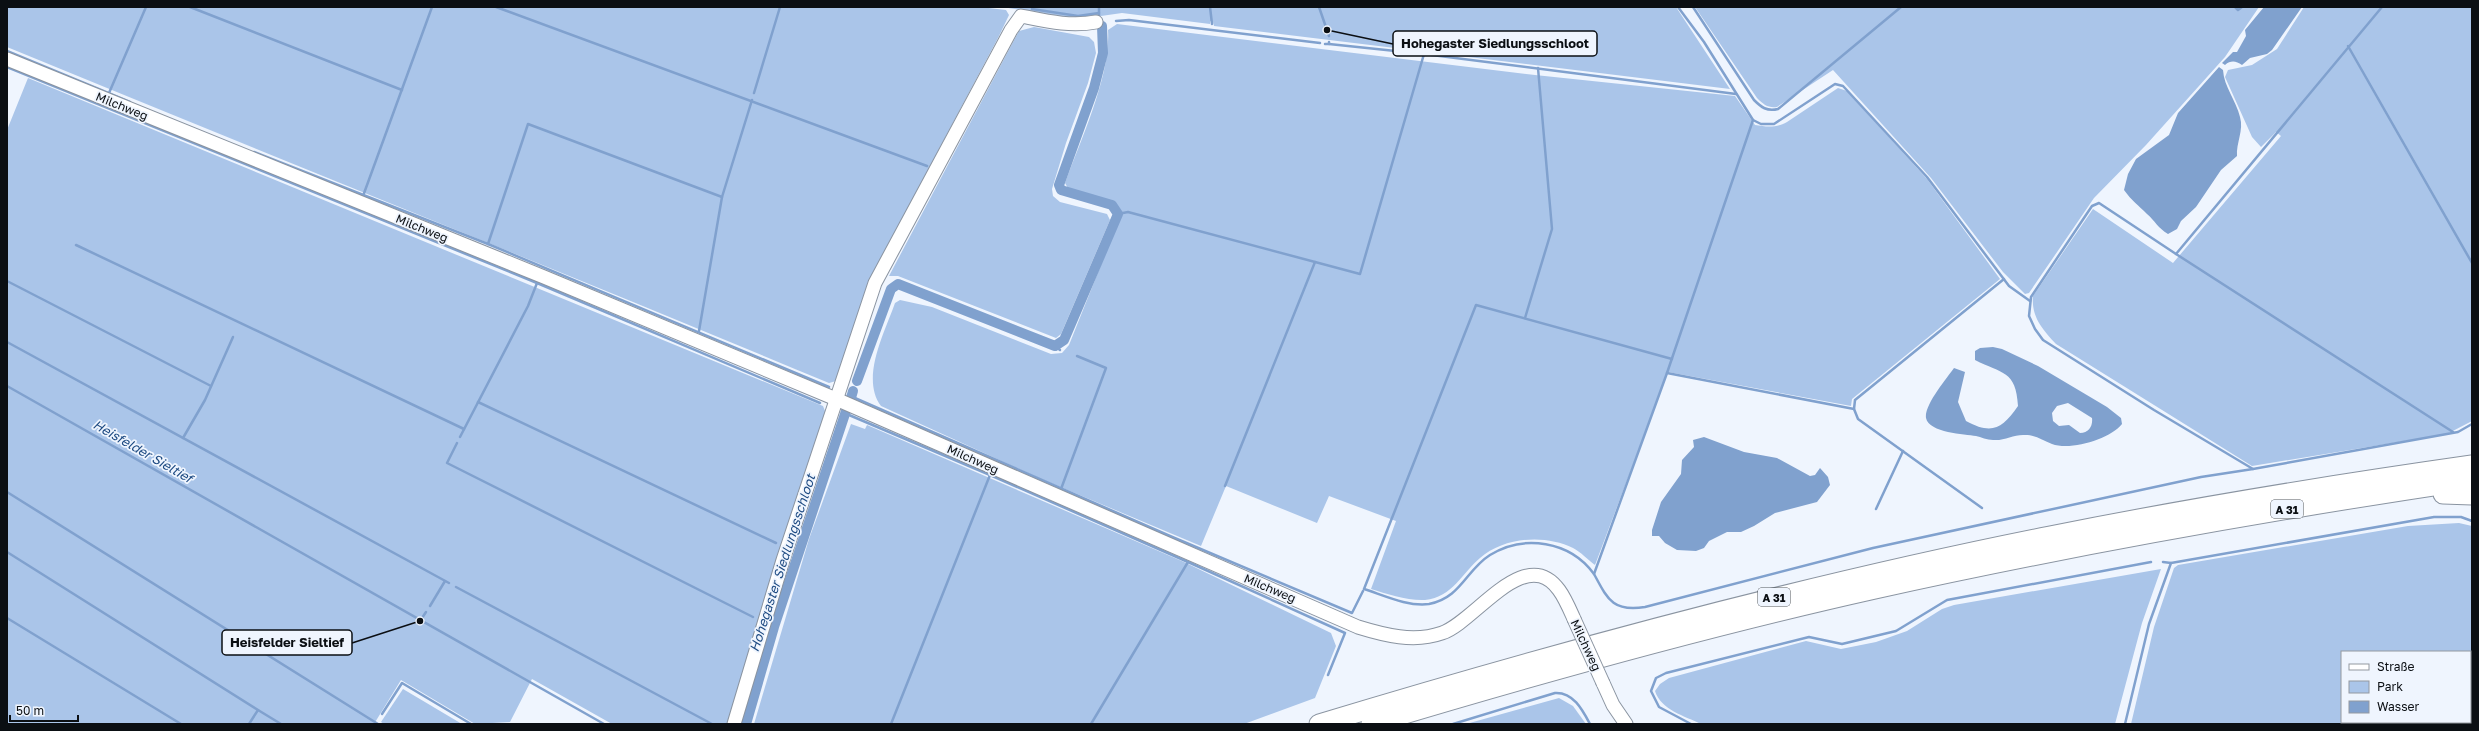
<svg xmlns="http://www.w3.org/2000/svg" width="2479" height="731" viewBox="0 0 2479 731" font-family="'Golos Text',sans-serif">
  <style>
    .green { fill: #aac5e9 }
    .water { fill: #80a1ce; fill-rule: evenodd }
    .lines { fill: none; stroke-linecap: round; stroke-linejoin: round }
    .stream { stroke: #80a1ce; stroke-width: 2.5 }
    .canal { stroke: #80a1ce; stroke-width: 10 }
    .minor-casing { stroke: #8a94a1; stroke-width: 15 }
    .highway-casing { stroke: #8a94a1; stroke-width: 21 }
    .minor { stroke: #fff; stroke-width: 13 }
    .highway { stroke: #fff; stroke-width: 19 }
    .minor-bridge-casing { stroke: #8a94a1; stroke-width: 15; stroke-linecap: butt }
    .minor-bridge { stroke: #fff; stroke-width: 13 }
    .labels { text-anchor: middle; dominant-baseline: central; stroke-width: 3.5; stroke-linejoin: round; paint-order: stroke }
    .shield { fill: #eff5fe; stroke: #4f545a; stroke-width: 1 }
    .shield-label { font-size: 11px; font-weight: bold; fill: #0b0f13 }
    .street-label { font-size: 12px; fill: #0b0f13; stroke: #eff5fe }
    .water-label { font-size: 13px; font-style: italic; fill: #1d4a82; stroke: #eff5fe }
    .leader { fill: none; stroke: #0b0f13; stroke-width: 1.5 }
    .callout-dot { fill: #0b0f13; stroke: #eff5fe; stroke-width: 1.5 }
    .callout { fill: #eff5fe; stroke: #0b0f13; stroke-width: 1.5 }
    .callout-label { font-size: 13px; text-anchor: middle; font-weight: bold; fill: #0b0f13 }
  </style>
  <rect width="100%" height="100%" fill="#eff5fe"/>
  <g class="green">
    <path d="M7,7H980L1006,10L1009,15L999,36L868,283L836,381L829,383C556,269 281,160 7,47Z"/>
    <path d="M1002,7H1676L1730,89L1214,26L1213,22L1210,21V24L1122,13L1080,19Z"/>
    <path d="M1695,7H2259L2225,57L2146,145L2094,198L2029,293L2025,294L2003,272L1931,178L1833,70L1777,107C1768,108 1764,105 1757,98Z"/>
    <path d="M2304,7H2472V421L2447,434L2252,466L2056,344C2043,330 2031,317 2033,296L2093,209L2173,263L2281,136L2276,132L2261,147L2252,137L2225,77L2228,70L2252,65L2277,49Z"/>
    <path d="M1117,24L1535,75L1735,96L1755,125C1767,127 1776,128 1787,122L1838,88L1847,91L1927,179L2000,279L1852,399L1851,406L1668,372L1595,565C1588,560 1581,552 1573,548C1545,534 1504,537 1480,558C1462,573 1453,597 1425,600C1408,601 1387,594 1371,589L1396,521L1329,496L1317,523L1226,486L1201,546L1039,478L881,406C860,378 885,332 895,303L900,300L932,307L1051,354L1062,353L1069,345L1121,215L1114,202L1069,190L1065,183C1081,139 1111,75 1108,30Z"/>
    <path d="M1034,27L1089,37L1094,42L1096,53L1088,83L1066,143L1052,189L1053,196L1060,202L1107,214L1110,220L1061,334L1056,338L898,276H889L1012,44L1019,31Z"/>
    <path d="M28,78L823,406L825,411L824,422L729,724H612L532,679L510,722L475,724L401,680L374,724H7V130Z"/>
    <path d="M851,424L865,429L867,425L1184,562L1331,633L1336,646L1315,698L1244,724H754L809,539Z"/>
    <path d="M2459,523L2472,526V689L2470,690V652H2342V722H2450L2449,724H2131L2154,627L2174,568L2178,565L2408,526Z"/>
    <path d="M2161,569L2142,623L2115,724H1701C1685,716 1661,710 1655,691L1660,684L1669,678L1806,641L1841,649L1876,642L1907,631L1942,609L1954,605Z"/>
    <path d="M403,689L462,724H384L381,722Z"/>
    <path d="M1559,698L1573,706L1586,724H1466Z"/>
  </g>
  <g class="water">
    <path d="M2264,7H2302L2272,50L2267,54L2250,58L2242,65C2236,61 2231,60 2225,65L2222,63L2233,52H2237L2246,36L2245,30Z"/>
    <path d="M2219,67L2223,70C2224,87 2236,100 2240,117C2244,130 2236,143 2237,156L2221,170L2196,207L2181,221L2177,229L2168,234C2158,228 2155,221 2147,214C2138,205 2132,201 2124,190L2128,174L2136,159L2169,135L2178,113Z"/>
    <path d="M1993,347L2002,349L2038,366L2107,407L2121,418L2122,424C2110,439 2071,451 2052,444C2042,440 2034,434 2023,435C2013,435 2004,441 1993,440C1987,440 1981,437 1976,436C1965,434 1929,433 1926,418C1924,405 1947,378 1954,368L1965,372L1958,402L1966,421C1992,435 2002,429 2018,406C2016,370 2002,374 1975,360V351L1980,348ZM2068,403L2092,418C2093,426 2089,433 2080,433L2069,425L2059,426L2053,421L2052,413L2057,406Z"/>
    <path d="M1704,437L1744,452L1777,458L1810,476L1815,475L1820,468L1828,477L1830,485L1817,502L1775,513L1754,526L1741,532H1727L1709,541L1704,548L1696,551L1677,550L1665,543L1659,536H1652V530L1661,502L1681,474L1682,460L1694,447L1693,440Z"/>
  </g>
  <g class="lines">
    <g class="stream">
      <path d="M190,7L402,90"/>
      <path d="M496,7L927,166"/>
      <path d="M1099,7V15"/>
      <path d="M1210,7L1212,24"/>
      <path d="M1319,7L1329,36"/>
      <path d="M1678,7L1704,42L1753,120L1761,124H1774L1835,84L1843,86L1927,177L2009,286L2030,301"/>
      <path d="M1693,7L1754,100C1761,107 1767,112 1778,109L1901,7"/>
      <path d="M2235,7L2238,10L2242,7"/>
      <path d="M2382,7L2176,254L2099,203L2092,206L2031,297L2029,316L2035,329L2043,340L2154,410L2253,469L2458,432L2472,424"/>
      <path d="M1032,9L1078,16L1099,13"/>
      <path d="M1116,21L1129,20L1320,43"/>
      <path d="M1102,25L1105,26"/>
      <path d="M1325,44H1329V42"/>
      <path d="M2348,46L2472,263"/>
      <path d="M7,51L130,102"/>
      <path d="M1424,54L1736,94"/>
      <path d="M7,67L537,283"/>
      <path d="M109,93L146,7"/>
      <path d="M754,93L780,7"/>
      <path d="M1753,120L1667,373L1594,574C1608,600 1613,612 1645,607L1873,548L2201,477L2253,469"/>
      <path d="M254,152L488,244L829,387"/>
      <path d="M363,196L432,7"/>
      <path d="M1118,214L1128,212L1360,274L1424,54L1329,44"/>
      <path d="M488,244L528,124L722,197"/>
      <path d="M76,245L464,429"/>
      <path d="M2176,254L2453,432"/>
      <path d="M7,281L211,386"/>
      <path d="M1525,318L1552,229L1538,68"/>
      <path d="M699,331L722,197L752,100"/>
      <path d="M7,342L449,583"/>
      <path d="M1055,346L1060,350"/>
      <path d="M1667,373L1854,409"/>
      <path d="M7,386L604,724"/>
      <path d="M848,395L1170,536L1352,613L1363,591"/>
      <path d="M478,402L776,543"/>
      <path d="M842,412L990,475"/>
      <path d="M460,437L528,306L537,283L820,403"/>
      <path d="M183,438L205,400L233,337"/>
      <path d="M457,443L447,463L753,617"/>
      <path d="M1225,486L1315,262"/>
      <path d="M1061,489L1106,368L1077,356"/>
      <path d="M7,492L378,724"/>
      <path d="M1982,508L1858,419L1854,409L1855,400L2004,279"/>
      <path d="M1876,509L1903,451"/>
      <path d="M7,552L258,710L249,724"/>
      <path d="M2163,562L2171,563"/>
      <path d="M1594,574C1570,541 1524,534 1490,555C1466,570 1461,598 1429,604C1408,607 1383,595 1364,589L1476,305L1672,359"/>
      <path d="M456,587L712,724"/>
      <path d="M430,606L445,581"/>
      <path d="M7,618L181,724"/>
      <path d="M420,621L426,612"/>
      <path d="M769,624L774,627"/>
      <path d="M2470,694L2472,693"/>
      <path d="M258,710L281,724"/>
      <path d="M382,714L402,683L471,724"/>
      <path d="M891,724L990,475L1188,562"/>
      <path d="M1091,724L1188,562L1345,633L1328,675"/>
      <path d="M1453,724L1555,693C1573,692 1582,709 1590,724"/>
      <path d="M1691,724L1659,707L1651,691L1656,678L1666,673L1809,637L1842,644L1896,631L1947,600L2151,562"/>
      <path d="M2125,724L2149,624L2171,563L2434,517H2461L2472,521"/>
      <path d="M2454,724L2455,722"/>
    </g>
    <g class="canal">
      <path d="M857,381L891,289L898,284L1055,346L1064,340L1118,214L1112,205L1061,190L1059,185L1094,88L1103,53L1102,26"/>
      <path d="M851,398L853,391"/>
      <path d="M746,724L774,627L846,411"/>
    </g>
    <defs>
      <g id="minor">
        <path d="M7,59L544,277L836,399L1358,627C1384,635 1414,643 1442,633C1475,622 1525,543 1559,590C1565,598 1570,610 1574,619"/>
        <path d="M1603,683L1613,705L1626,724"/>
        <path d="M734,724L783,560L875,283L1011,30L1021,16C1046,21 1070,27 1096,22"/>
      </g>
      <g id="highway">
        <path d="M2443,494L2472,495"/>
        <path d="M1319,724C1560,651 1803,585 2050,536C2190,508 2331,485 2472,465"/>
        <path d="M1371,724C1537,674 1705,627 1875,589C2073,545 2272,510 2472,480"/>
      </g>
    </defs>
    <use href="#minor" class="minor-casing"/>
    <use href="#highway" class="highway-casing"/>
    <use href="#minor" class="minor"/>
    <use href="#highway" class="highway"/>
    <defs>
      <path id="minor-bridge" d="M1574,619L1603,683"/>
    </defs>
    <use href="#minor-bridge" class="minor-bridge-casing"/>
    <use href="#minor-bridge" class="minor-bridge"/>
  </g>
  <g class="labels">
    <g class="shield">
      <rect x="2271" y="500" width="32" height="18" rx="3"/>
      <rect x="1758" y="588" width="32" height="18" rx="3"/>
    </g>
    <g class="shield-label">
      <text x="2287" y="509">A 31</text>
      <text x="1774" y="597">A 31</text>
    </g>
    <g class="street-label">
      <text transform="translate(122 106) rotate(22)">Milchweg</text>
      <text transform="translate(422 228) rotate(22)">Milchweg</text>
      <text transform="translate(973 459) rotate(24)">Milchweg</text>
      <text transform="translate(1270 588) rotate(23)">Milchweg</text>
      <text transform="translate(1586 645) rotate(65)">Milchweg</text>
    </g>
    <g class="water-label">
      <text transform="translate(143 451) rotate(30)">Heisfelder Sieltief</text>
      <text transform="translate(782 563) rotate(-72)">Hohegaster Siedlungsschloot</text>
    </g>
  </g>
  <path class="leader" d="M1327 30L1393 44M420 621L352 643"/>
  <g class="callout-dot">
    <circle cx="1327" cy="30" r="4"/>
    <circle cx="420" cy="621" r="4"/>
  </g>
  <g class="callout">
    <rect x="1393" y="31" width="204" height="25" rx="4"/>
    <rect x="222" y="630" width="130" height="25" rx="4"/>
  </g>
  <g class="callout-label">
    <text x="1495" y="48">Hohegaster Siedlungsschloot</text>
    <text x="287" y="647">Heisfelder Sieltief</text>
  </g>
  <rect width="2479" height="731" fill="none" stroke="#0b0f13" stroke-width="16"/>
  <rect x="2341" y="651" width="130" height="72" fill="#eff5fe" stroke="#9499a0"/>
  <rect x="2349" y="664" width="20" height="6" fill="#ffffff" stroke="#9499a0"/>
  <text x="2377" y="671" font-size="12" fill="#0b0f13">Straße</text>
  <rect x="2349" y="681" width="20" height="12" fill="#aac5e9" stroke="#9499a0"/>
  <text x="2377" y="691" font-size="12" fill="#0b0f13">Park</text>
  <rect x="2349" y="701" width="20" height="12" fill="#80a1ce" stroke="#9499a0"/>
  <text x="2377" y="711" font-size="12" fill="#0b0f13">Wasser</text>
  <path d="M10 715v6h68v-6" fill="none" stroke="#0b0f13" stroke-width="2"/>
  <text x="16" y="715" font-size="12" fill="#0b0f13" stroke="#eff5fe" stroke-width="3" paint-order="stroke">50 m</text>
</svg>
